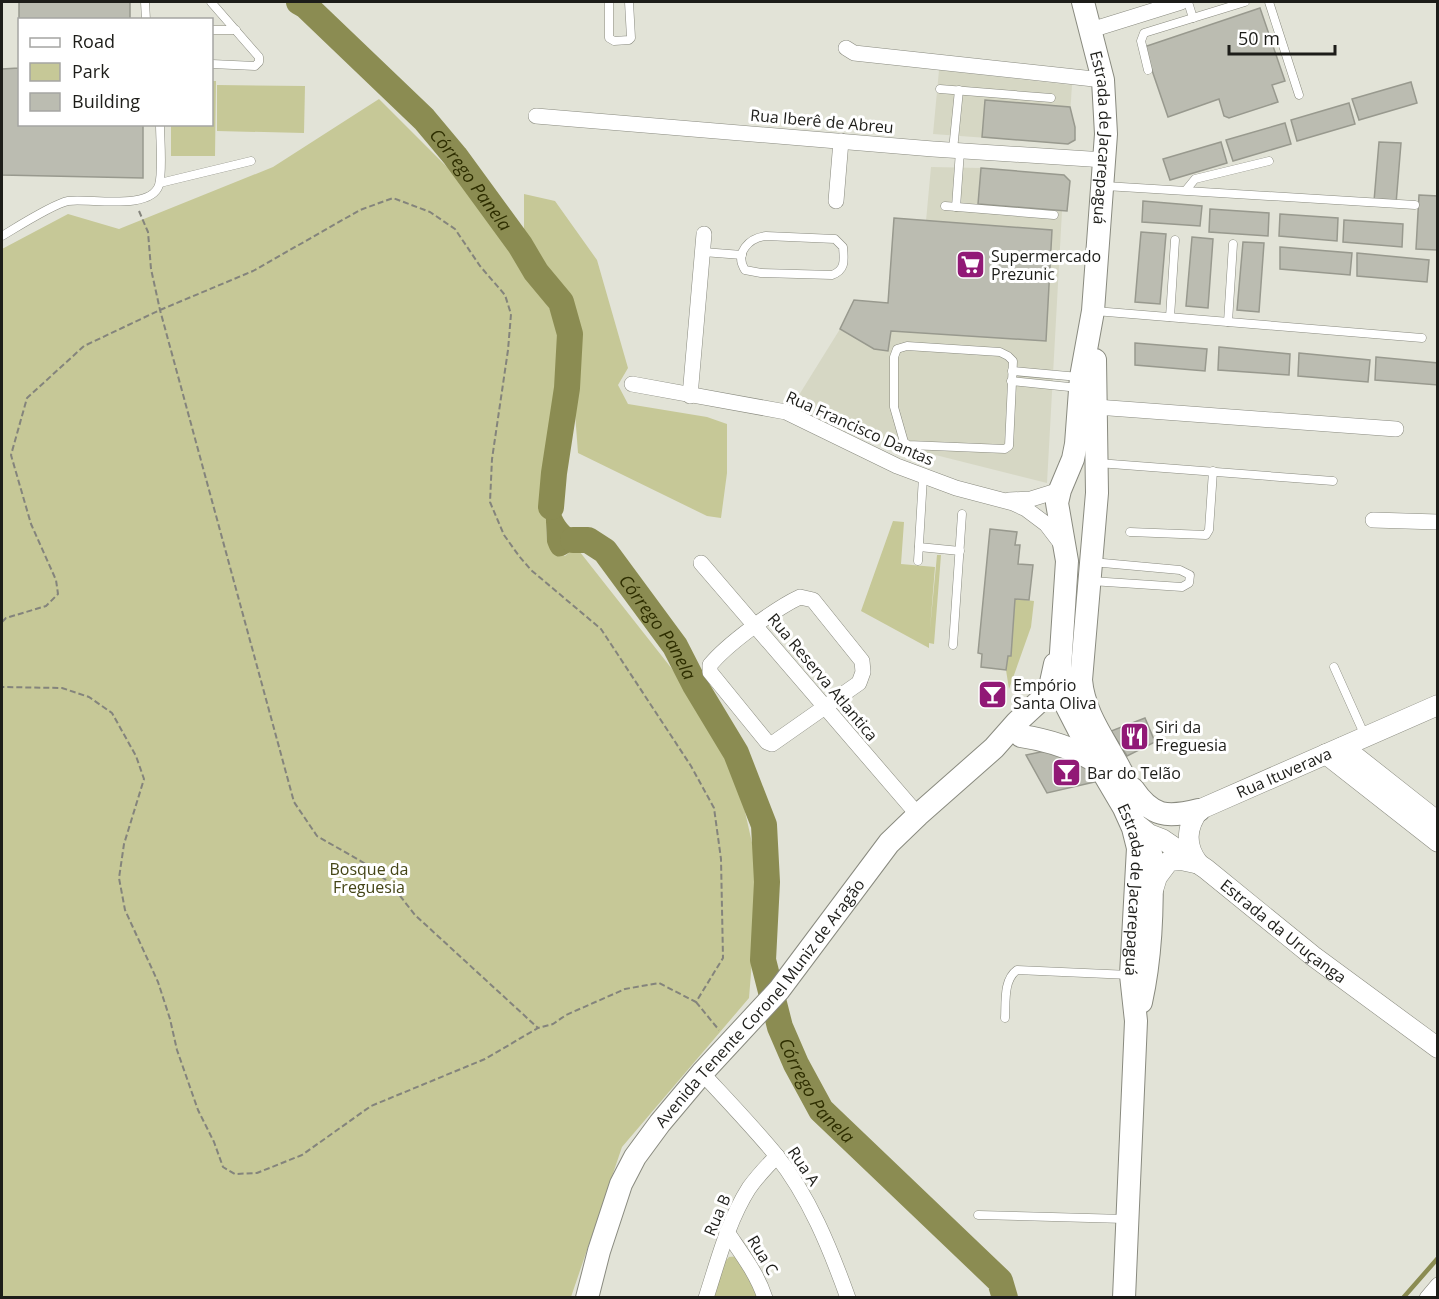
<svg xmlns="http://www.w3.org/2000/svg" width="1439" height="1299" viewBox="0 0 1439 1299" font-family="'Open Sans',sans-serif">
  <style>
    .built { fill: #d6d7c4 }
    .green { fill: #c6c897 }
    .water { fill: #8b8c52 }
    .lines { fill: none; stroke-linecap: round; stroke-linejoin: round }
    .stream { stroke: #8b8c52; stroke-width: 4.5 }
    .river { stroke: #8b8c52; stroke-width: 26 }
    .building { fill: #bbbcb1; stroke: #98998e; stroke-width: 1.5 }
    .service-casing { stroke: #898a7f; stroke-width: 9 }
    .minor-casing { stroke: #898a7f; stroke-width: 16 }
    .tertiary-casing { stroke: #898a7f; stroke-width: 21 }
    .secondary-casing { stroke: #898a7f; stroke-width: 24 }
    .path { stroke: #84847c; stroke-width: 2; stroke-dasharray: 6 3; stroke-linecap: butt }
    .service { stroke: #fff; stroke-width: 8 }
    .minor { stroke: #fff; stroke-width: 15 }
    .tertiary { stroke: #fff; stroke-width: 20 }
    .secondary { stroke: #fff; stroke-width: 22 }
    .labels { text-anchor: middle; dominant-baseline: central; stroke-width: 6; stroke-linejoin: round; paint-order: stroke }
    .street-label { font-size: 16px; fill: #1d1d19; stroke: #fff }
    .poi-label { font-size: 16px; fill: #1d1d19; stroke: #fff; text-anchor: start }
    .park-label { font-size: 16px; fill: #444516; stroke: #fff }
    .water-label { font-size: 18px; font-style: italic; fill: #2e2e00; stroke: #fff }
  </style>
  <rect width="100%" height="100%" fill="#e2e3d7"/>
  <g class="built">
    <path d="M939,70L1072,85L1068,144L933,134Z"/>
    <path d="M931,167L981,168L1064,175L1047,483L868,438L794,403L840,329L854,300L888,303L894,218L926,221Z"/>
  </g>
  <g class="green">
    <path d="M212,81H216L215,156H171V125L212,124Z"/>
    <path d="M217,85L305,86L304,133L217,131Z"/>
    <path d="M379,99L471,191L556,318L566,361L544,482L547,542L565,556L576,547L687,688L737,776L759,874L749,998L622,1147L571,1297L2,1298V249L68,214L119,229L273,167Z"/>
    <path d="M524,194L555,201L597,260L628,368L618,385L628,404L707,417L727,424V473L721,518L707,516L578,453L572,373L552,289L524,234Z"/>
    <path d="M893,521L904,522L901,564L935,567L930,629L937,555H941L934,644L929,643V648L861,611Z"/>
    <path d="M1015,599L1034,601L1031,627L1009,689L1006,670L1008,656H1011Z"/>
    <path d="M739,1256L760,1297L712,1298L723,1264L729,1257Z"/>
  </g>
  <path class="water" d="M554,473C555,490 557,522 575,530C590,537 597,534 605,551L588,544C571,545 557,573 547,542L544,482Z"/>
  <g class="lines">
    <path class="stream" d="M1403,1298L1438,1258"/>
    <g class="river">
      <path id="s1" d="M299,2L306,6L424,119L455,156L520,245L536,272L561,302L570,334L567,388L554,473L551,507"/>
      <path id="s2" d="M573,540H588L605,551L675,646L695,685L736,753L764,825L767,882L763,960L780,1027L796,1064L821,1110L1000,1281L1005,1298"/>
    </g>
  </g>
  <g class="building">
    <path d="M19,2H130V20H20V124H143V178L2,175V69L19,68Z"/>
    <path d="M1260,8L1285,81L1272,85L1278,102L1229,118L1224,116L1219,99L1168,117L1144,47Z"/>
    <path d="M1411,82L1417,103L1359,120L1352,99Z"/>
    <path d="M985,100L1070,107L1075,127V140L1068,144L982,137Z"/>
    <path d="M1349,103L1355,124L1297,141L1291,120Z"/>
    <path d="M1285,123L1291,144L1233,161L1226,140Z"/>
    <path d="M1221,142L1227,163L1170,180L1163,159Z"/>
    <path d="M1379,142L1401,143L1396,204L1374,201Z"/>
    <path d="M981,168L1064,175L1070,181L1067,211L978,204Z"/>
    <path d="M1419,195L1438,196L1437,250L1416,249Z"/>
    <path d="M1143,201L1202,206L1200,226L1142,222Z"/>
    <path d="M1210,209L1269,213L1268,236L1209,232Z"/>
    <path d="M1280,214L1338,218L1337,241L1279,236Z"/>
    <path d="M894,218L1052,230L1046,341L891,331L888,351L874,349L840,329L854,300L888,303Z"/>
    <path d="M1344,220L1403,224L1402,247L1343,242Z"/>
    <path d="M1141,232L1166,234L1160,304L1135,302Z"/>
    <path d="M1192,237L1213,239L1208,308L1186,306Z"/>
    <path d="M1243,242L1264,243L1259,312L1237,310Z"/>
    <path d="M1280,247L1352,253L1350,275L1280,269Z"/>
    <path d="M1357,253L1429,260L1427,282L1357,276Z"/>
    <path d="M1135,343L1207,349L1205,371L1135,365Z"/>
    <path d="M1219,347L1290,354L1289,375L1218,370Z"/>
    <path d="M1299,353L1370,360L1368,382L1298,376Z"/>
    <path d="M1376,357L1438,363V385L1375,380Z"/>
    <path d="M990,529L1017,532L1015,545H1020L1018,564L1033,565L1029,600L1015,599L1011,656H1008L1006,670L981,667L982,654L978,653Z"/>
    <path d="M1145,718L1155,742L1127,756L1111,731Z"/>
    <path d="M1050,750L1091,765L1099,781L1047,793L1026,755Z"/>
  </g>
  <g class="lines">
    <defs>
      <g id="service">
        <path d="M145,2L146,20"/>
        <path d="M211,2L259,57V62L255,66L212,64"/>
        <path d="M609,2V38L614,41L629,40L631,38L629,2"/>
        <path d="M1188,2L1193,18"/>
        <path d="M1269,2L1299,95"/>
        <path d="M212,30H236"/>
        <path d="M1148,70L1141,41L1144,33L1245,2"/>
        <path d="M940,89L1051,98"/>
        <path d="M953,150L959,90"/>
        <path d="M160,183L251,161"/>
        <path d="M1105,186L1415,205"/>
        <path d="M1186,190L1195,179L1269,161"/>
        <path d="M945,206L1054,215"/>
        <path d="M956,207L960,151"/>
        <path d="M2,236C17,227 53,204 68,201C90,198 151,211 159,185C163,171 160,140 160,124"/>
        <path d="M766,236L835,239L843,247C844,260 846,270 832,275L761,273L745,270C734,253 749,238 766,236Z"/>
        <path d="M703,252L742,255"/>
        <path d="M1095,311L1422,338"/>
        <path d="M1170,317L1175,240"/>
        <path d="M1228,322L1233,244"/>
        <path d="M907,346L1000,352L1008,356L1013,361L1009,446L1005,449L908,445L904,442L894,407V357L897,349Z"/>
        <path d="M1012,371L1079,377"/>
        <path d="M1011,381L1079,388"/>
        <path d="M1098,463L1333,481"/>
        <path d="M1130,532L1206,535L1209,530L1213,471"/>
        <path d="M919,547L960,551"/>
        <path d="M918,561L923,477"/>
        <path d="M1091,581L1182,587L1189,583L1190,575L1180,570L1092,562"/>
        <path d="M953,645L962,514"/>
        <path d="M1334,667L1365,736"/>
        <path d="M1005,1018C1006,1003 1003,980 1017,970L1130,975"/>
        <path d="M978,1215L1125,1219"/>
      </g>
      <g id="minor">
        <path d="M1091,30L1181,2"/>
        <path d="M846,48L854,53L1103,80"/>
        <path d="M536,116L933,149L1105,160"/>
        <path d="M836,201L841,141"/>
        <path d="M632,384L786,412L897,466L956,488L1013,503L1026,509L1046,524L1062,545"/>
        <path d="M690,396L704,234"/>
        <path d="M1096,407L1396,429"/>
        <path d="M1009,500L1031,499L1060,490"/>
        <path d="M1373,520L1438,522"/>
        <path d="M701,563L918,815"/>
        <path d="M800,597L813,600L862,661L863,672L859,683L772,744L767,742L710,672V665C726,645 776,608 800,597Z"/>
        <path d="M702,1073C727,1100 753,1127 776,1155C809,1196 830,1248 848,1298"/>
        <path d="M727,1232C741,1253 757,1273 765,1298"/>
        <path d="M706,1298C718,1261 728,1221 749,1188C757,1177 767,1166 777,1156"/>
        <path d="M1427,1298L1438,1285"/>
      </g>
      <g id="tertiary">
        <path d="M1343,747L1438,822"/>
        <path d="M1326,754L1438,842"/>
        <path id="s3" d="M1185,816L1438,705"/>
        <path id="s4" d="M1129,818L1149,834L1162,839L1206,869L1313,956L1438,1048"/>
        <path d="M1198,863C1185,846 1186,827 1199,810"/>
        <path d="M1153,890L1157,877L1169,861L1181,860L1195,863"/>
      </g>
      <g id="secondary">
        <path id="s5" d="M1083,2L1103,80L1106,134L1093,311L1081,377L1076,444L1073,459L1060,490L1057,503L1067,561L1060,668L1064,701L1084,740L1124,808L1133,828L1138,848L1131,975L1136,1021L1124,1298"/>
        <path d="M1095,360L1097,493L1081,680C1084,714 1105,740 1120,769C1127,781 1132,795 1137,808"/>
        <path d="M1021,736C1048,740 1073,748 1097,762"/>
        <path d="M1133,789C1152,817 1167,818 1199,810"/>
        <path d="M1141,1002C1152,953 1153,902 1151,853"/>
        <path id="s6" d="M587,1298L599,1251L621,1184L635,1157L660,1123L702,1073L779,990L889,843L918,815L994,748L1017,722L1045,696L1050,687L1055,664"/>
      </g>
    </defs>
    <use href="#service" class="service-casing"/>
    <use href="#minor" class="minor-casing"/>
    <use href="#tertiary" class="tertiary-casing"/>
    <use href="#secondary" class="secondary-casing"/>
    <g class="path">
      <path d="M139,211L148,232L151,269L160,310L294,802L317,836L364,863L390,883L415,915L538,1028"/>
      <path d="M2,622L6,618L46,606L58,594L56,580L31,524L11,455L27,398L84,346L160,310L253,271L360,210L393,198L430,212L455,229L480,266L505,295L511,314L508,350L492,459L490,502L504,535L519,556L531,570L601,629L691,766L714,808L721,859L723,958L696,1002L659,983L625,989L566,1015L553,1024L538,1028L485,1059L371,1106L302,1155L257,1173L235,1174L223,1167L214,1142L198,1110L177,1050L170,1019L158,982L125,910L119,878L124,844L144,779L136,756L112,713L89,697L62,688L2,687"/>
      <path d="M696,1002L719,1030"/>
    </g>
    <use href="#service" class="service"/>
    <use href="#minor" class="minor"/>
    <use href="#tertiary" class="tertiary"/>
    <use href="#secondary" class="secondary"/>
  </g>
  <defs>
    <symbol id="supermarket-square" viewBox="-11 -11 22 22"><rect x="-9" y="-9" width="18" height="18" rx="4" fill="#911976" stroke="#fff"/><path d="M-6-5.5h2.5l.6 2H6L4.5 2H-2.5L-4.4-4H-6ZM-1.5 3.2a1.3 1.3 0 1 0 .1 0ZM3 3.2a1.3 1.3 0 1 0 .1 0Z" fill="#fff"/></symbol>
    <symbol id="bar-square" viewBox="-11 -11 22 22"><rect x="-9" y="-9" width="18" height="18" rx="4" fill="#911976" stroke="#fff"/><path d="M-6-5H6L.8 .8V4.5H3.5V6h-7V4.5H-.8V.8Z" fill="#fff"/></symbol>
    <symbol id="restaurant-square" viewBox="-11 -11 22 22"><rect x="-9" y="-9" width="18" height="18" rx="4" fill="#911976" stroke="#fff"/><path d="M-5-6h1v4h1v-4h1v4h1v-4h1v5L-1.5 .5V6h-2V.5L-5-1ZM5-6V6H3V1.5H1.5Q1.5-4 5-6Z" fill="#fff"/></symbol>
  </defs>
  <g fill-rule="evenodd">
    <use href="#supermarket-square" x="954" y="248" width="33" height="33"/>
    <use href="#bar-square" x="976" y="678" width="33" height="33"/>
    <use href="#restaurant-square" x="1118" y="720" width="33" height="33"/>
    <use href="#bar-square" x="1050" y="756" width="33" height="33"/>
  </g>
  <g class="labels">
    <g class="street-label">
      <text transform="translate(822 121) rotate(5)">Rua Iberê de Abreu</text>
      <text stroke="none"><textPath href="#s5" startOffset="138">Estrada de Jacarepaguá</textPath></text>
      <text transform="translate(860 428) rotate(24)">Rua Francisco Dantas</text>
      <text transform="translate(823 677) rotate(50)">Rua Reserva Atlantica</text>
      <text stroke="none"><textPath href="#s3" startOffset="108">Rua Ituverava</textPath></text>
      <text stroke="none"><textPath href="#s5" startOffset="914">Estrada de Jacarepaguá</textPath></text>
      <text stroke="none"><textPath href="#s4" startOffset="192">Estrada da Uruçanga</textPath></text>
      <text stroke="none"><textPath href="#s6" startOffset="348">Avenida Tenente Coronel Muniz de Aragão</textPath></text>
      <text transform="translate(804 1166) rotate(56)">Rua A</text>
      <text transform="translate(717 1215) rotate(-67)">Rua B</text>
      <text transform="translate(763 1255) rotate(59)">Rua C</text>
    </g>
    <g class="poi-label">
      <text x="991" y="256">Supermercado<tspan x="991" dy="18">Prezunic</tspan></text>
      <text x="1013" y="685">Empório<tspan x="1013" dy="18">Santa Oliva</tspan></text>
      <text x="1155" y="727">Siri da<tspan x="1155" dy="18">Freguesia</tspan></text>
      <text x="1087" y="773">Bar do Telão</text>
    </g>
    <g class="park-label">
      <text x="369" y="869">Bosque da<tspan x="369" dy="18">Freguesia</tspan></text>
    </g>
    <g class="water-label">
      <text stroke="none"><textPath href="#s1" startOffset="248">Córrego Panela</textPath></text>
      <text stroke="none"><textPath href="#s2" startOffset="128">Córrego Panela</textPath></text>
      <text stroke="none"><textPath href="#s2" startOffset="632">Córrego Panela</textPath></text>
    </g>
  </g>
  <rect width="1439" height="1299" fill="none" stroke="#1d1d19" stroke-width="6"/>
  <rect x="18" y="18" width="195" height="108" fill="#ffffff" stroke="#a5a5a3" stroke-width="1.5"/>
  <rect x="30" y="38" width="30" height="9" fill="#ffffff" stroke="#a5a5a3" stroke-width="1.5"/>
  <text x="72" y="48" font-size="18" fill="#1d1d19">Road</text>
  <rect x="30" y="63" width="30" height="18" fill="#c6c897" stroke="#a5a5a3" stroke-width="1.5"/>
  <text x="72" y="78" font-size="18" fill="#1d1d19">Park</text>
  <rect x="30" y="93" width="30" height="18" fill="#bbbcb1" stroke="#a5a5a3" stroke-width="1.5"/>
  <text x="72" y="108" font-size="18" fill="#1d1d19">Building</text>
  <path d="M1229 45v9h106v-9" fill="none" stroke="#1d1d19" stroke-width="3"/>
  <text x="1238" y="45" font-size="18" fill="#1d1d19" stroke="#ffffff" stroke-width="4.5" paint-order="stroke">50 m</text>
</svg>
